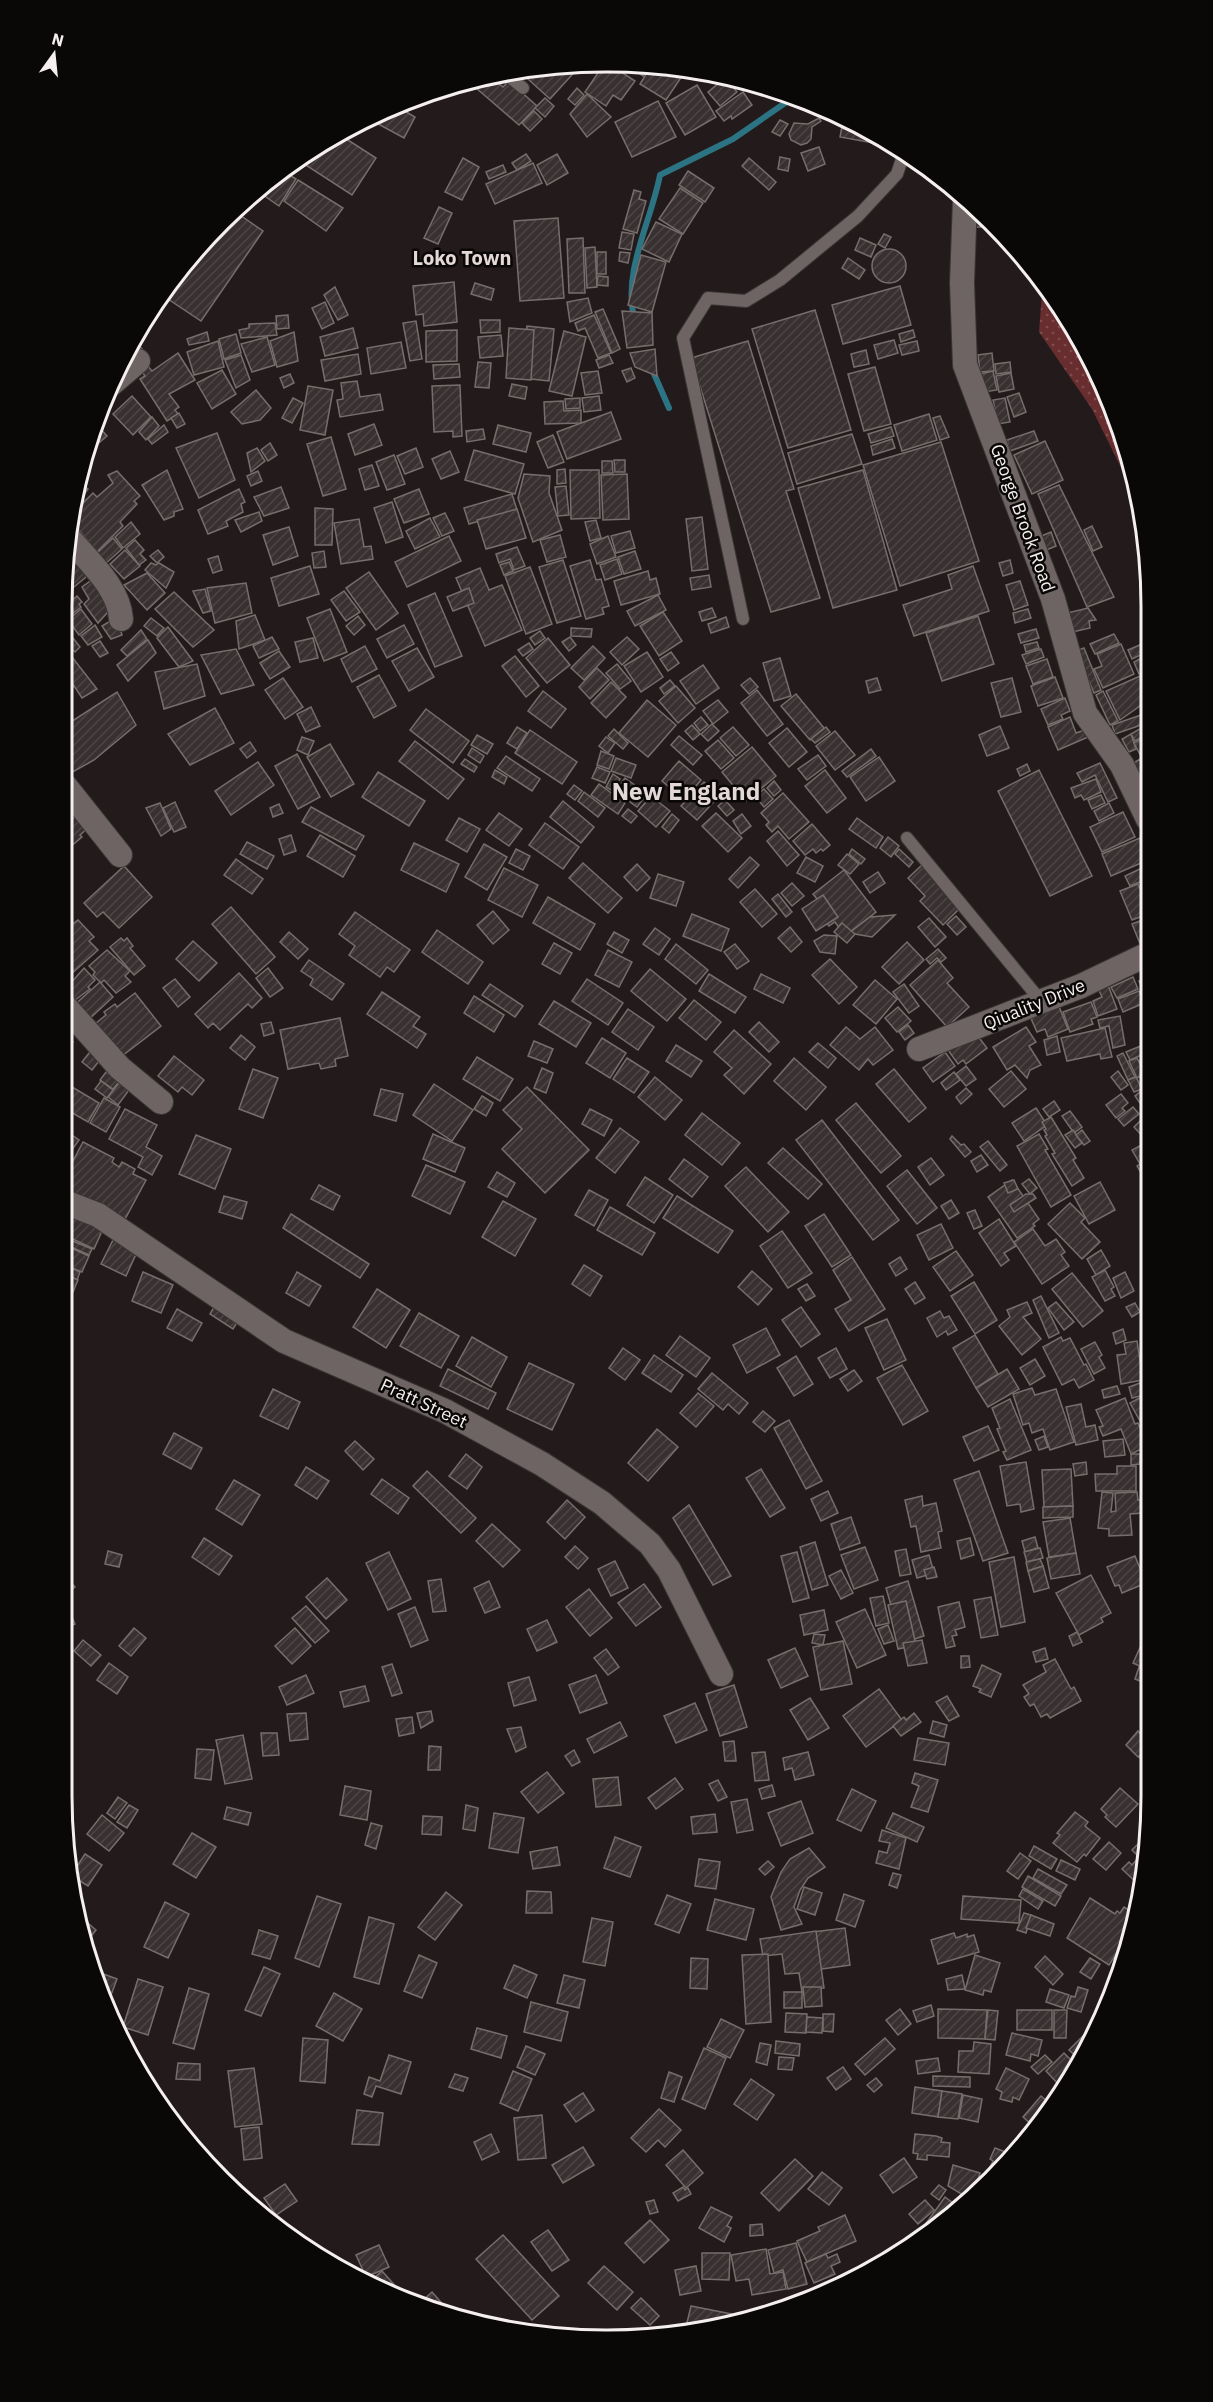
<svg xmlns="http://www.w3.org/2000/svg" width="1213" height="2402" viewBox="0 0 1213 2402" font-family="'IBM Plex Sans',sans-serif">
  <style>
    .grass { fill: url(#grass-dots) }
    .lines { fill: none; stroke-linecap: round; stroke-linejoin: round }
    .stream { stroke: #2c7483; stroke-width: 6 }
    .building { fill: url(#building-hatch); stroke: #776d6d; stroke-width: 1.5 }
    .lane-casing { stroke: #3b3535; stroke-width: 14 }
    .street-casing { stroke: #3b3535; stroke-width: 26 }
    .lane { stroke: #6d6463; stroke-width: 12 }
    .street { stroke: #6d6463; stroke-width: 24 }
    .labels { text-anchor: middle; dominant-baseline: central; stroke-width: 5; stroke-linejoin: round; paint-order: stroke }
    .street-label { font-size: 18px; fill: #f5efef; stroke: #0a0707 }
    .neighbourhood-label { font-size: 20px; font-weight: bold; fill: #e4d8d8; stroke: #0a0707 }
    .district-label { font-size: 24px; font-weight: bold; fill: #e4d8d8; stroke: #0a0707 }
    .rim { fill: none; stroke: #f5efef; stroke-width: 3 }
  </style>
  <defs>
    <pattern id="grass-dots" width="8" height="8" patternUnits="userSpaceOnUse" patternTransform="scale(1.5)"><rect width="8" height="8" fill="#682d2f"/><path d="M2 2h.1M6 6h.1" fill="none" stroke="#7e4c4d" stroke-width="1.8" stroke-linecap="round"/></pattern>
    <pattern id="building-hatch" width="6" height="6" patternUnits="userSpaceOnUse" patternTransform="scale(1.5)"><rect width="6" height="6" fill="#393131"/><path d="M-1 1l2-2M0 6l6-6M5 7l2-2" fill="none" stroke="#4c4545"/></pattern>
  </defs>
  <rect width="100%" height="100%" fill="#231b1b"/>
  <path class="grass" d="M1043,281L1110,398L1137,500L1092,409L1039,332Z"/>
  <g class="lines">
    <g class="stream">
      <path d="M634,318C623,270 651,222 660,175L733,139L788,101L789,96"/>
      <path d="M651,367L669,408"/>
    </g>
  </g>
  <g class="building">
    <path d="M635,63H642L652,64L643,76L633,69Z"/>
    <path d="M604,64H609L635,81L621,100L613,95L606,106L585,92Z"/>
    <path d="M578,65L580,66L550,99L518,70L535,66Z"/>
    <path d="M658,65L686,70L666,100L640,84L648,71L652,74Z"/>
    <path d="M495,76L493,78L503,87L509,81L537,106L519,125L469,82Z"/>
    <path d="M725,78L737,92L720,106L708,92Z"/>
    <path d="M697,85L716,117L685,135L666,103Z"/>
    <path d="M577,88L584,95L575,105L568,99Z"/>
    <path d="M743,92L752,105L732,119L731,116L724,121L716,111Z"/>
    <path d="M587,94L611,117L587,137L570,114Z"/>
    <path d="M545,98L554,106L545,117L535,108Z"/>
    <path d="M658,101L676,137L632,157L615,122Z"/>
    <path d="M396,106L415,117L404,138L369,119Z"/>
    <path d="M534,111L542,119L530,131L522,123Z"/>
    <path d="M844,116L885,141L884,145L840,137Z"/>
    <path d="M819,118L821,121L812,127L811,139L807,143L801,145L791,140L789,134L794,123L808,124Z"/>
    <path d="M780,120L788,124L780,136L772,132Z"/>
    <path d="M337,133L376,158L352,195L298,160Z"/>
    <path d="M819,147L825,164L808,171L801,153Z"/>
    <path d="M526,154L531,161L517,170L512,163Z"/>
    <path d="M557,154L568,173L547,185L537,165Z"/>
    <path d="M780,157L790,159L788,171L778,169Z"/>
    <path d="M463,158L479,167L462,200L445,192Z"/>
    <path d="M749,158L776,182L769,190L742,166Z"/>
    <path d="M533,163L542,183L495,204L486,184Z"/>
    <path d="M503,165L506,172L489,179L486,172Z"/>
    <path d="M283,171L296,179L279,206L256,190Z"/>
    <path d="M688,171L714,188L705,202L679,185Z"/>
    <path d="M298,180L343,208L326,231L284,201Z"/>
    <path d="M680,188L703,203L683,234L659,219Z"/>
    <path d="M634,190L641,192L639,199L646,201L637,233L623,229Z"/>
    <path d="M439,207L452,213L438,244L424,238Z"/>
    <path d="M234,211L263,231L201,321L162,295L174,275Z"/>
    <path d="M975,211L991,227H976Z"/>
    <path d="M558,218L564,298L520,301L514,221Z"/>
    <path d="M656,222L682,234L669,262L642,249Z"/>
    <path d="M622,232L634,234L631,250L619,248Z"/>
    <path d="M884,234L891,237L885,248L878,244Z"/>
    <path d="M583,238L585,293H569L567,239Z"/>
    <path d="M860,238L876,245L871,257L855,250Z"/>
    <path d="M595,247L597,287L587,288L585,248Z"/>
    <circle cx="889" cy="266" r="17"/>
    <rect x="597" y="252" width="9" height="22"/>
    <path d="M620,252L630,253L628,263L619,261Z"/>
    <path d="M641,255L666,262L652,312L628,305Z"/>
    <path d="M848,258L865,270L859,279L842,268Z"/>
    <path d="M598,276L608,277V286L597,285Z"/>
    <path d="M454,282L457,322L424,326L423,314L416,315L413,286Z"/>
    <path d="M475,283L494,289L491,300L471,294Z"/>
    <path d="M900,286L911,325L843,344L832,305Z"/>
    <path d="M335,287L348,315L338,320L324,295Z"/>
    <path d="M588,298L592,313L570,322L567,302Z"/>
    <path d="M325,302L334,323L322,329L312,308Z"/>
    <path d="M603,309L620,349L612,353L595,312Z"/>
    <path d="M815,310L851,430L788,448L752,329Z"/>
    <path d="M622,311L652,313L653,345L627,348Z"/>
    <path d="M288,315L289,328L277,329L276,316Z"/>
    <path d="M594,315L611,353L598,358L585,328L578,331L575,323Z"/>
    <path d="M480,320H500V332L481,333Z"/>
    <path d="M416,321L422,359L410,361L403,323Z"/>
    <path d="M275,323L277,335L241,338L239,330L249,328V324Z"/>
    <path d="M527,326L554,329L549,381L522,378Z"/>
    <path d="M353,328L358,348L325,356L320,337Z"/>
    <path d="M509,328L534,330L531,380L506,378Z"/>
    <path d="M457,330V361L426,362V331Z"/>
    <path d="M913,330L915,337L901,342L899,334Z"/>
    <path d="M564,331L586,337L572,396L549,391Z"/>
    <path d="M207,332L209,341L189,345L187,339Z"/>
    <path d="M294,332L298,361L277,367L270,341Z"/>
    <path d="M236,334L241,353L224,359L219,339Z"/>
    <path d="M501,335L503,356L480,358L478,337Z"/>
    <path d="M267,337L275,365L252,372L241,344Z"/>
    <path d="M134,339L142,349L116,371L118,366Z"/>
    <path d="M894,340L898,353L878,359L874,345Z"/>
    <path d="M218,341L224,367L194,375L187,352Z"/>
    <path d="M748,341L794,489L786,491L820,598L771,612L691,358Z"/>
    <path d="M917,341L919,351L902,355L899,345Z"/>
    <path d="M401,342L406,368L371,374L367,348Z"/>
    <path d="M655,349L657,376L635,367L630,353Z"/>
    <path d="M866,350L869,364L854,367L851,354Z"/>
    <path d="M178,353L195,380L169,394L179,407L175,410L178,414L167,421L140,379L145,376L141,370L147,365L152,371Z"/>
    <path d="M992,353L994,371L980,372L978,355Z"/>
    <path d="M358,354L361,374L325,381L321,360Z"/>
    <path d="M241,355L250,380L236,388L225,360Z"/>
    <path d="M609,355L613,363L599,368L596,360Z"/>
    <path d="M478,362L491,363L489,388L475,387Z"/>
    <path d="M1010,362L1011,372L996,374L995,364Z"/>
    <path d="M459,364L460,377L434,379L433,365Z"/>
    <path d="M875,367L891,424L864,431L848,374Z"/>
    <path d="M631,368L635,378L627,382L622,371Z"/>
    <path d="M222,370L236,394L212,409L197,383Z"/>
    <path d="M598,371L602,393L585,395L581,373Z"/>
    <path d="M993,371L997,390L984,392L980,374Z"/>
    <path d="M1011,373L1014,389L999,392L996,376Z"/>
    <path d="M290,374L294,383L284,388L280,378Z"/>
    <path d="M357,381L360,397L380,394L383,410L340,417L337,400L343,399L341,383Z"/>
    <path d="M512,384L527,387L525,399L509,396Z"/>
    <path d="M460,385L462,436L453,437V431L434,432L432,386Z"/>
    <path d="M308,386L333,390L325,435L300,430Z"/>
    <path d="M256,390L271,408L260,420L242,424L231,412Z"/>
    <path d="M1019,393L1026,412L1014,417L1007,397Z"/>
    <path d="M132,396L151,417L133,435L113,414Z"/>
    <path d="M599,396L601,410L584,412L582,398Z"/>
    <path d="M293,398L303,403L292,423L282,418Z"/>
    <path d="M580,398V408L566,409L565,399Z"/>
    <path d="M1005,398L1010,422L998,424L993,400Z"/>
    <path d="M563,401L564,411L581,410V423L545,424L544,402Z"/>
    <path d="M611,412L621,439L567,459L557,432Z"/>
    <path d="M179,413L185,424L177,428L171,418Z"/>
    <path d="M929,414L937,440L902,451L894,425Z"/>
    <path d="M99,416L103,420L97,425L107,436L86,454Z"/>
    <path d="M940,416L949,437L940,440L933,418Z"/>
    <path d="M152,417L159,426L146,440L139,432Z"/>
    <path d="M374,424L382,445L355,455L348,434Z"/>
    <path d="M164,425L168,432L152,444L148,439Z"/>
    <path d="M498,425L531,433L526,452L493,444Z"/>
    <path d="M891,427L894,436L871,443L868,434Z"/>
    <path d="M483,429L485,439L467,442L466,431Z"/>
    <path d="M1034,431L1038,441L1010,451L1007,440Z"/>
    <path d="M217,433L235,480L199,498L176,448Z"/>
    <path d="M852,434L862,464L797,484L788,453Z"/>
    <path d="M553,435L564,462L548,468L537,442Z"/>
    <path d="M331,437L346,489L323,496L307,444Z"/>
    <path d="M892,439L895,448L873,455L871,446Z"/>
    <path d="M1045,441L1063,480L1032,494L1014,455Z"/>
    <path d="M941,442L979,561L900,586L863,465Z"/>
    <path d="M270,443L277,455L268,461L261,450Z"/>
    <path d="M257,448L265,461L251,472L247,453Z"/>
    <path d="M416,448L423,467L405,474L397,456Z"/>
    <path d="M474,450L524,464L515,494L465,480Z"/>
    <path d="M450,451L459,472L441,479L432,459Z"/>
    <path d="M394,455L405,484L387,490L376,462Z"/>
    <path d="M614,460H625V472H615Z"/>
    <path d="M602,461H612L613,473H602Z"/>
    <path d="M372,465L379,486L365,490L359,469Z"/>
    <path d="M565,469L566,483L557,484V470Z"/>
    <path d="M167,470L183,509L174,512V516L164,520L142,485Z"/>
    <path d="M570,470H599L600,518L571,519Z"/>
    <path d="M863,470L897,590L833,608L798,488Z"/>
    <path d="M117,471L140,496L134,501L137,504L120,522L123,526L97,552L72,522L77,517L73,513L93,493L97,497L113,483L108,475Z"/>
    <path d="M258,471L262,481L251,486L247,476Z"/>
    <path d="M524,474L550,476L549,493L562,530L533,542L518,498Z"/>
    <path d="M627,474L629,519L603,520L601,475Z"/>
    <path d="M81,483L88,489L79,501L75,497L76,489Z"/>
    <path d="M1059,485L1114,597L1087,607L1038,494Z"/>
    <path d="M566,486L569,515L558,516L555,487Z"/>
    <path d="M281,487L289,508L264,516L254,497Z"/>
    <path d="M239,489L245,502L241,504L243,512L226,521L228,526L208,534L198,510Z"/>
    <path d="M419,489L429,514L404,523L394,499Z"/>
    <path d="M512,494L517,510L469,524L464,508Z"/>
    <path d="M392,502L403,537L386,543L374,508Z"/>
    <path d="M315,508L333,509L332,545H315Z"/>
    <path d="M517,509L526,538L486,549L477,520Z"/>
    <path d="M259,512L262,521L241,532L235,520Z"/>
    <path d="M445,513L454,531L442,536L433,518Z"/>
    <path d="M702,517L708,569L692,571L686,519Z"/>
    <path d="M430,518L440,537L415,549L406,531Z"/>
    <path d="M359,519L364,547L371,546L373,559L341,564L334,523Z"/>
    <path d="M596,520L601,538L590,541L585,522Z"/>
    <path d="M131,522L140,534L123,548L115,537Z"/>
    <path d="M1092,526L1102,547L1093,551L1084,530Z"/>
    <path d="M289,527L298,556L273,565L263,535Z"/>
    <path d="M630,531L635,548L616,553L611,536Z"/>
    <path d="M1051,532L1056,546L1044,551L1039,537Z"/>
    <path d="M560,535L566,557L547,562L540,540Z"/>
    <path d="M449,536L461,561L407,587L395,562Z"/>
    <path d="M608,536L616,557L597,564L590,544Z"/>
    <path d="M113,538L122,549L105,564L97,553Z"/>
    <path d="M135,540L144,550L140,554L146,560L139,565L126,548Z"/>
    <path d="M67,544L91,573L63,596V571Z"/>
    <path d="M517,547L525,566L514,570L510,559L499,563L496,554Z"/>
    <path d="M125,550L140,566L124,579L110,564Z"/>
    <path d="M158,550L164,557L157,563L150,556Z"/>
    <path d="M324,551L326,567L314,568L312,553Z"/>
    <path d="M635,551L641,569L624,574L618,557Z"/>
    <path d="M218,556L222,570L213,573L208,559Z"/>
    <path d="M617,559L622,574L605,580L600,565Z"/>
    <path d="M563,560L581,616L557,623L539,567Z"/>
    <path d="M590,560L596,580L601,579L609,606L602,608L604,614L586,619L570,566Z"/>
    <path d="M1010,560L1013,573L1003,576L999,563Z"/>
    <path d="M509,562L513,571L504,575L500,565Z"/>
    <path d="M151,563L156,565L159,563L174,572L166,588L145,570Z"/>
    <path d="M310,566L319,594L279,606L271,578Z"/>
    <path d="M973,566L989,611L914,636L903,605L952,589L948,575Z"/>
    <path d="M530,567L552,624L526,634L505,576Z"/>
    <path d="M480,568L489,590L502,585L522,630L485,646L456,578Z"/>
    <path d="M648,571L650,580L656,578L660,594L621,605L614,581Z"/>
    <path d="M369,572L398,613L376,630L346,588Z"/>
    <path d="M147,573L165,593L147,610L124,585Z"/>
    <path d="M709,575L711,587L692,590L690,578Z"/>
    <path d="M96,577L116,603L98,623L84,604L89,599L82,587Z"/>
    <path d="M1020,581L1028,605L1014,610L1006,585Z"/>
    <path d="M246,583L252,613L215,623L207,588Z"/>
    <path d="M469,588L474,603L453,611L447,597Z"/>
    <path d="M205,589L211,611L203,613L193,591Z"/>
    <path d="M344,591L360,612L346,621L331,600Z"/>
    <path d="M174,592L214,630L193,647L155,609Z"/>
    <path d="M435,593L462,656L435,667L408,605Z"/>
    <path d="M658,595L666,610L635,626L627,611Z"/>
    <path d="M77,596L82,602L79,604L81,607L68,617L63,612V608Z"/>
    <path d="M712,608L716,617L702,621L699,612Z"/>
    <path d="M1088,608L1096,620L1089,621L1090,628L1068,633L1067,613Z"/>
    <path d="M81,609L92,624L79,635L68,620Z"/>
    <path d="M330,609L347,652L324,661L307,618Z"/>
    <path d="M1028,609L1031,618L1015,623L1013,613Z"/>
    <path d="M663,612L682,641L659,656L640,626Z"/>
    <path d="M255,615L265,640L239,649L236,621Z"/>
    <path d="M358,616L365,625L354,635L346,626Z"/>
    <path d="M978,616L994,664L942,681L926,633Z"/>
    <path d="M117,617L122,635L111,639L102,626Z"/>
    <path d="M726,617L729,627L711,633L708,624Z"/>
    <path d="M151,618L164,628L157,636L144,626Z"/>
    <path d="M63,619L68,625L66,629L80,647L75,652L72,649L63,658Z"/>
    <path d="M95,625L102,637L88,645L81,636Z"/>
    <path d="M404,625L414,644L387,658L377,639Z"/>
    <path d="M168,627L193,661L179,667L157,638Z"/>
    <path d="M571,628L592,629L591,637L571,636Z"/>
    <path d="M1036,629L1039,638L1021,643L1018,634Z"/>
    <path d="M141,630L147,639L127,656L121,650Z"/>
    <path d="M540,631L545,638L535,645L530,638Z"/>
    <path d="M1114,634L1119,643L1095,654L1090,644Z"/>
    <path d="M272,637L279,649L259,658L253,646Z"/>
    <path d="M570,637L576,645L569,651L562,642Z"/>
    <path d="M627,637L639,649L622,665L610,652Z"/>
    <path d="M313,638L318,658L300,662L295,642Z"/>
    <path d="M548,638L570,665L547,683L526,658Z"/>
    <path d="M148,640L156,653L128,681L117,665Z"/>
    <path d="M100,641L108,653L100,657L92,646Z"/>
    <path d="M1037,642L1039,648L1026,652L1024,645Z"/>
    <path d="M1147,642V652L1132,659L1128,650Z"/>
    <path d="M529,643L533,649L523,656L518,650Z"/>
    <path d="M1121,644L1134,674L1103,688L1094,669L1102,666L1097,654Z"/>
    <path d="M365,646L377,669L352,682L341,659Z"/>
    <path d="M593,646L605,658L584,680L571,668Z"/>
    <path d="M417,648L434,677L409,691L392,661Z"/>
    <path d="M1084,648L1101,690L1094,693L1076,651Z"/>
    <path d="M236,649L254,685L221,694L201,655Z"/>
    <path d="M1041,649L1044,657L1026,664L1022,655Z"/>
    <path d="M279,651L290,667L270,679L260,663Z"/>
    <path d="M647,652L663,677L641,692L624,666Z"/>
    <path d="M671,652L679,663L668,671L660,659Z"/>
    <path d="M515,656L539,686L526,697L502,666Z"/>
    <path d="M1145,656L1147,670L1139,674L1134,662Z"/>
    <path d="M72,657L97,689L82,698L63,669V666Z"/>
    <path d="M780,658L791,696L774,701L763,663Z"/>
    <path d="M1047,659L1053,677L1033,684L1026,666Z"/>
    <path d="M197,664L205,696L164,709L155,672Z"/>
    <path d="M617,664L631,681L620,689L606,673Z"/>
    <path d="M703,665L719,688L696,704L680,681Z"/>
    <path d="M597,668L609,680L590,699L579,687Z"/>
    <path d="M1147,673V701L1120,720L1106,691Z"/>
    <path d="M63,674L73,687L65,692L63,689Z"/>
    <path d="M379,675L396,706L374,718L357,687Z"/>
    <path d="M1055,677L1063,698L1038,706L1031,686Z"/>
    <path d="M283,678L303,707L285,719L265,690Z"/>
    <path d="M750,678L758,687L749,694L741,685Z"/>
    <path d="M877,678L881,690L869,693L866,681Z"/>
    <path d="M1012,678L1021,712L1001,717L991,683Z"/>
    <path d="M670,680L675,686L664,694L660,688Z"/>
    <path d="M611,682L626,697L606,718L591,703Z"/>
    <path d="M676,686L695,708L678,723L659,701Z"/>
    <path d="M757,690L783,724L767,736L741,703Z"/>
    <path d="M543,691L566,709L551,728L528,711Z"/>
    <path d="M1103,691L1118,721L1110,725L1096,695Z"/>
    <path d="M117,692L136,725L94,760L69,774L62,761L63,727Z"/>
    <path d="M796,694L824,728L810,740L781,706Z"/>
    <path d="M1065,698L1070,711L1061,715L1063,719L1048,725L1041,709Z"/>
    <path d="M647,700L676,725L648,757L619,733Z"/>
    <path d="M718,700L728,712L713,724L703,711Z"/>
    <path d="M311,707L320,726L306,732L297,714Z"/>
    <path d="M215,708L234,743L190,765L168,734Z"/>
    <path d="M426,709L469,741L453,763L410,730Z"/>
    <path d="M1141,715L1144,724L1115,734L1112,725Z"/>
    <path d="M701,717L708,725L700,731L694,723Z"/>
    <path d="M1070,717L1076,733L1085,730L1088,737L1058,750L1048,727Z"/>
    <path d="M712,724L719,731L708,741L701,734Z"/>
    <path d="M692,725L700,734L693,740L685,731Z"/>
    <path d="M1000,726L1009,748L987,756L979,735Z"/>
    <path d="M1145,726L1147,734L1135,741L1131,734Z"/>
    <path d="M517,727L527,733L517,749L507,743Z"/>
    <path d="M733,727L749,745L736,756L720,738Z"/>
    <path d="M826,727L830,732L815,743L811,739Z"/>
    <path d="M787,728L807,752L789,767L769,743Z"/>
    <path d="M614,729L628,743L623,749L608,736Z"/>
    <path d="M530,730L577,762L562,784L515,753Z"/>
    <path d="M835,731L855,755L835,770L816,746Z"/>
    <path d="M1131,734L1136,749L1129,752L1122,739Z"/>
    <path d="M477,735L493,744L487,754L471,745Z"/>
    <path d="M679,736L702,755L693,765L671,745Z"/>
    <path d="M1147,736L1148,770L1134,743Z"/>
    <path d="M302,737L314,741L308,755L297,750Z"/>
    <path d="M606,737L615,743L608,753L599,746Z"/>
    <path d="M718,740L734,758L721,769L705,751Z"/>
    <path d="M415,741L464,779L448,799L399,761Z"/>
    <path d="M250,742L256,751L247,758L240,749Z"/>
    <path d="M330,744L354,784L331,797L307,757Z"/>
    <path d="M752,747L776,776L746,801L722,772Z"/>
    <path d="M472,748L484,756L480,763L468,755Z"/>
    <path d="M871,749L876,756L847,777L842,771Z"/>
    <path d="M601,751L614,756L609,769L597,765Z"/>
    <path d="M297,754L320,797L298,809L275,766Z"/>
    <path d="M818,755L826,766L807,780L798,769Z"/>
    <path d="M506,756L540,779L532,791L497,768Z"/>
    <path d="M879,757L895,781L866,801L850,777Z"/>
    <path d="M616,758L636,765L631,778L611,771Z"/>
    <path d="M465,759L477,767L474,772L461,764Z"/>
    <path d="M1140,759L1148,772V779L1140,783L1130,765Z"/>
    <path d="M679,761L701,780L684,800L662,781Z"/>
    <path d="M258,762L274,785L231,815L215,791Z"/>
    <path d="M1100,763L1117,798L1108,802L1095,775L1082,782L1077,773Z"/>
    <path d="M1027,764L1030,771L1020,776L1017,769Z"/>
    <path d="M597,767L610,772L605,783L592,778Z"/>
    <path d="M495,770L507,777L504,784L492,777Z"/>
    <path d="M825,770L846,798L827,813L805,786Z"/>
    <path d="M1039,770L1092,876L1050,896L998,791Z"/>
    <path d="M378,772L425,801L409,826L362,797Z"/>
    <path d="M613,774L620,779L613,791L606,787Z"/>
    <path d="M625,778L647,794L637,807L615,791Z"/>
    <path d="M1096,779L1101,792L1084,800L1081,795L1075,798L1071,788Z"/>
    <path d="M774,781L781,790L774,796L767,788Z"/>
    <path d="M704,782L719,796L697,820L681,806Z"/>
    <path d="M599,784L625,803L618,814L591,795Z"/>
    <path d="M574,785L582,791L575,800L567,794Z"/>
    <path d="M764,789L773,799L764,807L755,796Z"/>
    <path d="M584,792L605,808L598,817L578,801Z"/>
    <path d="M783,793L809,822L789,839L778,826L772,832L766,825L769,822L761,813Z"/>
    <path d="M1101,795L1105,803L1092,809L1088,800Z"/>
    <path d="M651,796L670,811L656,827L638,811Z"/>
    <path d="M725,800L734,810L727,816L718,806Z"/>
    <path d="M563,801L594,827L581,843L550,817Z"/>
    <path d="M175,802L186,827L174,832L163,808Z"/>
    <path d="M160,803L171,829L161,836L146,808Z"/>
    <path d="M1109,803L1114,813L1099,821L1094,811Z"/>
    <path d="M279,804L283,813L273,817L270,808Z"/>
    <path d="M311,807L364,836L356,850L302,822Z"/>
    <path d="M628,809L637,816L631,823L622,816Z"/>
    <path d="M62,810L70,821L78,814L89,827L80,835L82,837L62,854Z"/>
    <path d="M1123,812L1135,837L1102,852L1090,827Z"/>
    <path d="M499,813L522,829L509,846L486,830Z"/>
    <path d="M716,813L742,838L728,852L702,826Z"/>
    <path d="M672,814L679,820L669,833L662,827Z"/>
    <path d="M742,814L751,826L741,834L733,821Z"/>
    <path d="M459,818L480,829L467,852L446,840Z"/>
    <path d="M857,818L883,837L876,848L849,829Z"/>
    <path d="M545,823L579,847L563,869L529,845Z"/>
    <path d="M812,824L830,845L823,851L821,849L816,853L813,849L805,855L793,841Z"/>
    <path d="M778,831L799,855L787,866L767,841Z"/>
    <path d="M291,835L296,851L284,855L279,839Z"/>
    <path d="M320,835L355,856L343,877L307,856Z"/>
    <path d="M888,837L899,846L891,857L880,848Z"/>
    <path d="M1140,838L1148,860L1111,876L1102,854Z"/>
    <path d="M247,842L274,856L267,869L240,854Z"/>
    <path d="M414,843L459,864L446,892L401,870Z"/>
    <path d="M484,844L507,857L487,890L465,877Z"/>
    <path d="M516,849L530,856L523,870L509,863Z"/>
    <path d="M852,849L865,859L861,864L849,854Z"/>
    <path d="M899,849L913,862L909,867L895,854Z"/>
    <path d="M847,854L859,864L850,874L838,865Z"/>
    <path d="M750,857L759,865L738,888L729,879Z"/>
    <path d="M806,857L823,866L815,882L797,873Z"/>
    <path d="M236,859L263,879L252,894L224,875Z"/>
    <path d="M583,863L622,898L608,913L569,878Z"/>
    <path d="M637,864L650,878L637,891L624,877Z"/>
    <path d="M922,865L963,905L943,925L920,901L925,896L908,878Z"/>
    <path d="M1148,865V883L1143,885L1142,881L1130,886L1125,876Z"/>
    <path d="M124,866L152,897L119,928L103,912L97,917L84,903Z"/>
    <path d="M504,868L538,885L522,917L488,900Z"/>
    <path d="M844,870L876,912L845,936L835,922L829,926L820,915L826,910L813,894Z"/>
    <path d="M878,872L885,883L870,893L863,882Z"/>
    <path d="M658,874L684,882L676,906L650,898Z"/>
    <path d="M792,883L804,896L792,906L781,893Z"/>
    <path d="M1138,884L1148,907V914L1132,920L1120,891Z"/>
    <path d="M755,889L777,914L762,927L740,902Z"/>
    <path d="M778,894L792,912L786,917L772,899Z"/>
    <path d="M823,895L838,917L816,931L802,909Z"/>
    <path d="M548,897L595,924L580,950L533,923Z"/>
    <path d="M231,907L275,957L256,974L212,924Z"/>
    <path d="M493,911L509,930L493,944L477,925Z"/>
    <path d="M355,912L410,950L394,972L387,967L380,977L349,955L355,946L339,934Z"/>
    <path d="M692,914L729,929L721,951L683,936Z"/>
    <path d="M895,915L872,937L849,933L870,917Z"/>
    <path d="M956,916L966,927L957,935L947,924Z"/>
    <path d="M929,918L946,937L935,947L918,927Z"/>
    <path d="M1148,918V949L1143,951L1132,924Z"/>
    <path d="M78,920L94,937L89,941L98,950L62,982V937L65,935L62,932Z"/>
    <path d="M842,923L855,934L847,943L834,932Z"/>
    <path d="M790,927L802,942L791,952L778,938Z"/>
    <path d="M655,928L670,939L659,955L643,944Z"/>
    <path d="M437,930L483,962L468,984L422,952Z"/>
    <path d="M289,932L308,949L298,959L280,942Z"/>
    <path d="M614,932L629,940L622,953L607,944Z"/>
    <path d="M824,935L837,936L835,954L820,952L814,941Z"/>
    <path d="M121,938L124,941L127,938L133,946L130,948L145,966L134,975L110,947Z"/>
    <path d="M193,941L217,963L199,981L176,959Z"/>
    <path d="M907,942L924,960L899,984L882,967Z"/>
    <path d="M554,943L572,953L560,974L542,964Z"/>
    <path d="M676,944L708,970L696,984L665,959Z"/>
    <path d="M735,944L749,961L737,969L724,952Z"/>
    <path d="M938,949L946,958L941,962L937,958L930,964L926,959Z"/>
    <path d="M107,950L130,971L125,976L131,982L116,993L104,980L101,983L93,975L95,972L89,966Z"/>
    <path d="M608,950L632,962L619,987L595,975Z"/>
    <path d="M830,959L857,987L839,1004L812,975Z"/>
    <path d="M309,960L344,984L332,1000L310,985L313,979L301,971Z"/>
    <path d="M938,960L953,978L947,983L969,1007L947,1027L910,985Z"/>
    <path d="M84,968L95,980L88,987L90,989L71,1003L62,993Z"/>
    <path d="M268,968L283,988L270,997L256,978Z"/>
    <path d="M650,969L686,999L667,1021L631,991Z"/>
    <path d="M239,973L262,998L252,1008L248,1004L220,1030L213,1023L208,1028L195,1014Z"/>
    <path d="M709,974L746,997L735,1013L699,991Z"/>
    <path d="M761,974L790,988L783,1003L754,989Z"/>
    <path d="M1133,977L1138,989L1117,998L1111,987Z"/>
    <path d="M1148,978V993L1144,994L1139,981Z"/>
    <path d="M175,979L190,997L178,1007L163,988Z"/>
    <path d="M587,979L623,1003L608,1025L572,1001Z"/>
    <path d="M875,980L897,999L876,1024L853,1005Z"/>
    <path d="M100,982L113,997L86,1022L72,1007Z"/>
    <path d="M490,984L523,1006L515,1017L482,995Z"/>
    <path d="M904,984L919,1006L909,1013L893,992Z"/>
    <path d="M1108,985L1117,1009L1098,1016L1093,1001L1102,997L1098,988Z"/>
    <path d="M1139,991L1144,1003L1123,1012L1118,999Z"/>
    <path d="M382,992L420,1017L413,1026L426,1034L417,1048L367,1014Z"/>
    <path d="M135,993L161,1026L122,1056L96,1023L106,1015L104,1012L115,1004L117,1007Z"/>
    <path d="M474,996L504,1015L494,1032L464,1013Z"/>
    <path d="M694,1000L721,1022L706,1040L679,1018Z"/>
    <path d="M554,1001L591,1023L576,1047L539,1024Z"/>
    <path d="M1091,1002L1097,1017L1091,1019L1093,1024L1070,1032L1063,1012Z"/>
    <path d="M1058,1004L1068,1029L1048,1037L1045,1029L1037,1032L1029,1014Z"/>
    <path d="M898,1007L911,1021L897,1032L885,1018Z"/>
    <path d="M628,1009L654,1027L638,1050L612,1032Z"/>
    <path d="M1120,1016L1125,1045L1113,1048L1109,1026L1100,1028L1098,1020Z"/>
    <path d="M340,1018L348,1056L335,1059L336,1066L321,1069L319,1063L288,1069L280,1030Z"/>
    <path d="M271,1022L274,1033L264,1036L261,1024Z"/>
    <path d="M759,1022L779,1042L769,1052L749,1032Z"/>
    <path d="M908,1025L914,1033L905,1040L899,1032Z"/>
    <path d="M846,1027L860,1039L875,1027L893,1050L873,1065L868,1059L859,1070L830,1045Z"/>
    <path d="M1026,1027L1036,1042L1029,1046L1041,1065L1030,1070L1027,1078L1015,1065L1007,1070L993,1047Z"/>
    <path d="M1105,1028L1112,1057L1101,1059L1100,1054L1067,1061L1061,1038Z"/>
    <path d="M734,1030L771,1064L744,1094L724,1075L732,1068L714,1052Z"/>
    <path d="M62,1031L73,1042L62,1053Z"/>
    <path d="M974,1031L987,1048L966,1064L963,1060L958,1064L948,1050Z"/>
    <path d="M241,1035L255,1047L245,1060L230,1048Z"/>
    <path d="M1057,1036L1060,1052L1047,1055L1044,1040Z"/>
    <path d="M602,1038L626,1053L610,1078L586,1063Z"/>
    <path d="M534,1041L553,1049L547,1063L528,1056Z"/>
    <path d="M818,1043L836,1058L828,1068L809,1052Z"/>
    <path d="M676,1045L702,1061L691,1077L666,1061Z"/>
    <path d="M1143,1045L1146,1053L1130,1060L1126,1052Z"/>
    <path d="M93,1048L103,1056L92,1070L82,1062Z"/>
    <path d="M945,1052L955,1066L933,1082L923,1068Z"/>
    <path d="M1123,1053L1135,1077L1128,1080L1117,1056Z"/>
    <path d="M1148,1055V1074L1139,1061Z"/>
    <path d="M174,1056L204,1080L192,1095L182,1087L178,1092L158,1076Z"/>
    <path d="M477,1057L513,1079L500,1101L463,1079Z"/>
    <path d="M627,1058L649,1072L634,1093L613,1079Z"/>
    <path d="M794,1058L826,1087L806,1110L774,1081Z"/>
    <path d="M1137,1058L1145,1074L1137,1078L1129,1061Z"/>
    <path d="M966,1066L976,1079L966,1086L956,1074Z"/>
    <path d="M542,1068L553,1073L546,1093L534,1088Z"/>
    <path d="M253,1069L278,1078L263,1118L239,1109Z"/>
    <path d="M894,1069L926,1108L909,1122L876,1084Z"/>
    <path d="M1011,1071L1026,1089L1004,1107L989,1089Z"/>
    <path d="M1118,1071L1128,1085L1121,1090L1111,1077Z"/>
    <path d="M106,1072L119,1082L113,1089L100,1080Z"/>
    <path d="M954,1072L960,1080L946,1090L941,1083Z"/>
    <path d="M655,1077L682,1100L665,1120L638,1097Z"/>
    <path d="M1136,1077L1142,1089L1134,1092L1128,1080Z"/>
    <path d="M62,1081L99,1103L88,1122L62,1107Z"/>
    <path d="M101,1081L113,1090L107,1098L95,1089Z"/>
    <path d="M119,1083L129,1090L118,1105L108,1097Z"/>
    <path d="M434,1084L473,1110L452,1141L413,1115Z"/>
    <path d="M527,1087L589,1150L545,1193L502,1149L522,1129L503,1110Z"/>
    <path d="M966,1088L972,1094L961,1104L956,1097Z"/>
    <path d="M381,1089L403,1094L396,1121L374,1115Z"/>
    <path d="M1141,1091L1148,1100L1142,1106L1135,1096Z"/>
    <path d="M1121,1094L1128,1103L1122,1108L1125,1111L1116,1118L1106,1105Z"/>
    <path d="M482,1096L493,1103L486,1116L474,1109Z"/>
    <path d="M104,1098L120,1107L106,1132L90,1123Z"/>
    <path d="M1054,1101L1060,1110L1049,1117L1043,1109Z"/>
    <path d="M856,1103L901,1156L881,1173L836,1120Z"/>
    <path d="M1133,1107L1139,1114L1124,1126L1118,1119Z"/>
    <path d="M1036,1108L1047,1125L1024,1141L1012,1123Z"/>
    <path d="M125,1109L157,1125L146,1147L162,1156L152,1175L138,1167L143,1157L109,1139Z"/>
    <path d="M590,1109L612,1120L604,1136L582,1124Z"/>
    <path d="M1070,1111L1082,1127L1074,1133L1062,1116Z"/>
    <path d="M702,1113L740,1143L722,1165L685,1135Z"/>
    <path d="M1051,1117L1076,1158L1073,1160L1084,1178L1072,1186L1052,1154L1055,1153L1045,1136L1047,1135L1044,1130L1046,1129L1042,1122Z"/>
    <path d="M822,1120L899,1220L873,1240L796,1140Z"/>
    <path d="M1141,1120L1148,1128V1132L1143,1137L1134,1127Z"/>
    <path d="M620,1128L639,1142L615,1173L596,1158Z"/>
    <path d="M1073,1130L1082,1143L1075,1148L1065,1135Z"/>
    <path d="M1082,1130L1090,1141L1084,1145L1076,1135Z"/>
    <path d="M69,1133L79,1140L69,1154L62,1149V1142Z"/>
    <path d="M433,1134L465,1148L455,1172L423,1159Z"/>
    <path d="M1039,1134L1048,1149L1045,1150L1071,1195L1051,1207L1017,1146Z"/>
    <path d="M196,1135L231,1149L215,1189L179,1174Z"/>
    <path d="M952,1136L961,1145L964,1144L971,1152L965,1157L950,1139Z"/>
    <path d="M988,1141L1007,1165L1000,1171L980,1147Z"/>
    <path d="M1149,1141V1186L1137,1166L1140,1164L1132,1150Z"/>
    <path d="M83,1142L114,1158L112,1162L119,1167L122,1162L135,1169L133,1174L146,1180L124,1221L62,1193V1182Z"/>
    <path d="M783,1148L822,1184L808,1199L768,1163Z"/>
    <path d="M981,1155L988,1165L977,1172L971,1161Z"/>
    <path d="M931,1158L944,1175L930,1185L918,1167Z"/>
    <path d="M684,1159L708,1177L692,1197L669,1179Z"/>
    <path d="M426,1165L465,1182L450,1214L412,1196Z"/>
    <path d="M746,1167L789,1212L768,1232L725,1186Z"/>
    <path d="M907,1170L937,1208L917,1224L887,1186Z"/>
    <path d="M497,1172L515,1183L507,1197L488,1187Z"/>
    <path d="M645,1177L673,1195L654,1223L627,1205Z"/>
    <path d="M1029,1179L1037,1188L1030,1194L1022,1184Z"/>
    <path d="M1012,1180L1039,1219L1033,1224L1035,1226L1017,1238L988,1197Z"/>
    <path d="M1014,1180L1018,1189L1008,1193L1004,1183Z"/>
    <path d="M1100,1182L1115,1210L1089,1224L1074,1196Z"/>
    <path d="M319,1185L340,1196L333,1210L311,1199Z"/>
    <path d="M589,1190L608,1200L594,1226L575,1215Z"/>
    <path d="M1026,1194H1033L1036,1198L1014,1212L1010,1205Z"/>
    <path d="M224,1196L247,1202L242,1219L219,1212Z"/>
    <path d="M677,1196L733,1231L718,1253L663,1218Z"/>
    <path d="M951,1200L959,1213L949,1219L941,1206Z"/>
    <path d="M503,1201L536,1219L515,1256L482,1237Z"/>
    <path d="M1070,1203L1085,1218L1081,1222L1100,1242L1082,1259L1048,1224Z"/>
    <path d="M610,1207L655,1233L642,1255L597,1230Z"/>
    <path d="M975,1210L982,1226L974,1229L967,1213Z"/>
    <path d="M69,1213L102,1231L94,1249L62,1234V1228Z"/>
    <path d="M291,1214L369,1264L360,1278L283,1228Z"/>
    <path d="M824,1214L851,1255L832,1267L805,1226Z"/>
    <path d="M999,1219L1016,1246L1004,1253L1009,1260L1001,1266L979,1233Z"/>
    <path d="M941,1224L953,1248L929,1260L917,1235Z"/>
    <path d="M1033,1229L1045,1246L1056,1239L1065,1252L1061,1255L1069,1266L1042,1284L1014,1242Z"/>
    <path d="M782,1231L812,1273L788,1288L760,1246Z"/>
    <path d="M63,1237L92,1249L89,1255L62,1243Z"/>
    <path d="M113,1240L137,1252L126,1276L101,1264Z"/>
    <path d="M62,1244L89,1256L82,1272L62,1264Z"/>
    <path d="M1101,1250L1110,1266L1096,1275L1087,1259Z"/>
    <path d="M956,1251L973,1275L950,1291L933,1267Z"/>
    <path d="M852,1257L885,1309L849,1331L835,1309L851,1300L833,1270Z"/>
    <path d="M900,1257L907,1269L896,1276L889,1264Z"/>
    <path d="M62,1264L80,1272L77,1280L62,1273Z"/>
    <path d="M584,1265L602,1276L590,1296L572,1284Z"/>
    <path d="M1105,1270L1114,1287L1111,1289L1115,1296L1105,1301L1092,1277Z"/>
    <path d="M752,1271L772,1289L758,1305L738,1287Z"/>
    <path d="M143,1272L173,1285L161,1313L132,1301Z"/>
    <path d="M297,1272L321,1286L309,1306L286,1293Z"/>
    <path d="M1125,1272L1134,1291L1121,1298L1113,1278Z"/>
    <path d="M62,1273L78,1280L73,1292L62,1287Z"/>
    <path d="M1072,1273L1103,1311L1083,1327L1052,1289Z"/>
    <path d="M915,1282L925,1298L915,1304L905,1289Z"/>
    <path d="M974,1282L997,1320L975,1334L951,1296Z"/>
    <path d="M807,1284L815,1296L806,1301L798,1289Z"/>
    <path d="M377,1289L410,1310L386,1348L353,1327Z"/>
    <path d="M1041,1296L1059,1333L1049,1338L1033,1300Z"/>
    <path d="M217,1302L241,1316L233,1329L210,1314Z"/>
    <path d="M1027,1302L1032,1313L1023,1317L1041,1339L1022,1355L999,1326L1010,1317L1007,1310Z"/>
    <path d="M1056,1302L1074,1322L1064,1330L1048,1308Z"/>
    <path d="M1135,1303L1140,1312L1132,1317L1126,1307Z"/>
    <path d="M801,1307L820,1334L801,1347L782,1320Z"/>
    <path d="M177,1309L202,1323L192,1341L167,1328Z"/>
    <path d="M940,1311L944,1318L949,1316L957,1330L948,1335L946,1331L937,1337L927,1318Z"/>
    <path d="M419,1313L459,1336L441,1368L400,1346Z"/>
    <path d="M887,1319L906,1360L884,1370L865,1328Z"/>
    <path d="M766,1328L780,1355L747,1373L733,1345Z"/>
    <path d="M1123,1329L1126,1340L1116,1344L1113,1333Z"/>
    <path d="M975,1335L998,1374L976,1388L953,1348Z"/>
    <path d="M680,1336L710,1358L696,1377L666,1355Z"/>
    <path d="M472,1337L507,1357L491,1387L456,1366Z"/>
    <path d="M1061,1337L1063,1341L1070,1338L1084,1365L1086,1364L1094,1380L1079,1388L1074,1379L1062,1385L1043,1347Z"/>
    <path d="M1137,1341L1143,1380L1121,1384L1117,1355L1126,1354L1124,1343Z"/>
    <path d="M1095,1342L1102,1355L1099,1357L1105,1368L1094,1374L1081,1349Z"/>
    <path d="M623,1348L640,1360L625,1380L609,1368Z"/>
    <path d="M836,1348L847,1369L830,1378L818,1358Z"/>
    <path d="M654,1355L683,1375L671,1392L642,1373Z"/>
    <path d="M796,1356L813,1384L794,1396L777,1368Z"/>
    <path d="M1035,1359L1045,1376L1030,1385L1020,1368Z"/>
    <path d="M529,1363L574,1384L552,1430L507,1409Z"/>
    <path d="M902,1365L928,1411L903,1425L877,1378Z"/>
    <path d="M448,1369L496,1393L488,1409L440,1386Z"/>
    <path d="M1007,1369L1019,1389L988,1407L976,1388Z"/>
    <path d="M854,1370L862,1381L848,1391L840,1379Z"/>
    <path d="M712,1373L748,1403L739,1414L728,1404L723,1410L698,1389Z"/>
    <path d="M1140,1383L1144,1395L1132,1398L1129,1387Z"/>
    <path d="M1117,1386L1120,1394L1104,1398L1102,1390Z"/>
    <path d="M1032,1388L1035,1395L1056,1389L1074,1442L1050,1450L1043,1429L1032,1433L1029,1423L1023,1425L1013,1394Z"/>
    <path d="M273,1389L300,1402L288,1429L260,1416Z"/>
    <path d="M698,1393L714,1406L696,1427L680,1413Z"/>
    <path d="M1145,1395L1149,1403V1416L1140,1421L1130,1403Z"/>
    <path d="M1125,1398L1135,1424L1138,1423L1148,1446L1131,1454L1121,1429L1103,1436L1099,1427L1103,1426L1096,1410Z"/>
    <path d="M1010,1399L1031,1450L1007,1460L1003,1452L1006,1451L997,1429L1000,1428L992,1408Z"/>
    <path d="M1081,1404L1086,1427L1095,1425L1098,1440L1076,1445L1066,1407Z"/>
    <path d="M763,1411L775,1421L765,1432L753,1422Z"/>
    <path d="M789,1420L822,1481L806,1489L774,1428Z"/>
    <path d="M988,1426L999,1450L974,1461L963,1437Z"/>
    <path d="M657,1429L678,1447L648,1481L628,1463Z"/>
    <path d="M174,1433L202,1448L191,1469L163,1454Z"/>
    <path d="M1044,1436L1048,1447L1039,1450L1035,1440Z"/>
    <path d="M1123,1439L1125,1455L1105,1457L1103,1441Z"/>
    <path d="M355,1441L374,1459L363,1470L345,1451Z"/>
    <path d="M466,1454L482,1467L467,1489L449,1476Z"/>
    <path d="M1131,1454H1140V1464L1131,1465Z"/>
    <path d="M1026,1462L1034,1509L1021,1512L1020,1504L1007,1506L1000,1466Z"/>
    <path d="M1086,1462L1087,1474L1075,1476L1073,1464Z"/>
    <path d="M1117,1466H1136V1491H1096L1095,1474H1117Z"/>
    <path d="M306,1467L329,1481L317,1499L295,1485Z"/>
    <path d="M761,1469L785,1508L770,1517L746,1478Z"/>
    <path d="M1071,1469L1073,1506L1044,1507L1042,1470Z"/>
    <path d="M427,1471L476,1518L461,1533L413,1486Z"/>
    <path d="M979,1471L1008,1553L983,1561L954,1480Z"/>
    <path d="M382,1479L409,1498L398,1514L371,1494Z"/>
    <path d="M234,1480L260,1495L242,1525L216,1509Z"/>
    <path d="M828,1491L838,1513L821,1521L811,1499Z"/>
    <path d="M1102,1492L1113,1493L1111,1512L1116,1511L1115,1493L1137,1492L1138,1500H1142L1143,1513L1130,1514L1132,1535L1109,1536V1529L1098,1528Z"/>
    <path d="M922,1496L923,1506L936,1503L942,1531L938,1532L941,1548L921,1552L916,1526L911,1527L905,1500Z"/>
    <path d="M567,1500L585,1517L565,1539L547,1522Z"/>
    <path d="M689,1505L731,1576L713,1585L673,1518Z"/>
    <path d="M1073,1506V1517L1043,1518V1507Z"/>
    <path d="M851,1517L860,1543L840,1550L831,1524Z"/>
    <path d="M1070,1518L1076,1553L1049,1557L1043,1522Z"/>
    <path d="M492,1524L520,1550L503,1567L476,1541Z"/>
    <path d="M1035,1537L1038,1548L1025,1552L1022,1541Z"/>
    <path d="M204,1538L232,1556L219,1575L192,1557Z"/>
    <path d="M970,1538L974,1555L961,1559L957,1541Z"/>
    <path d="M815,1542L828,1585L812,1590L800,1547Z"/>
    <path d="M575,1546L588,1558L578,1569L565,1557Z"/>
    <path d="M865,1547L878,1580L854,1589L841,1555Z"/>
    <path d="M1040,1548L1043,1558L1027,1562L1024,1552Z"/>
    <path d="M906,1549L911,1574L900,1576L895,1551Z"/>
    <path d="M108,1551L122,1555L119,1567L105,1564Z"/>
    <path d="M389,1552L411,1599L388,1610L366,1563Z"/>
    <path d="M797,1552L809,1598L793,1602L781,1556Z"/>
    <path d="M1076,1553L1080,1574L1051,1579L1047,1558Z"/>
    <path d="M929,1555L934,1573L917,1578L912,1560Z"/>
    <path d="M1135,1556L1146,1583L1122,1593L1119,1585L1115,1586L1107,1567Z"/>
    <path d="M1014,1557L1025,1622L1001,1627L989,1562Z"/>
    <path d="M1040,1559L1043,1566L1028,1571L1026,1562Z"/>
    <path d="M615,1561L628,1588L611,1596L598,1569Z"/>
    <path d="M1043,1566L1049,1588L1034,1592L1028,1571Z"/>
    <path d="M934,1567L937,1577L927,1579L924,1570Z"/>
    <path d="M841,1570L853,1593L841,1599L829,1576Z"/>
    <path d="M1091,1575L1111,1613L1101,1618L1103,1622L1079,1635L1056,1593Z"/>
    <path d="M66,1577L75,1587L64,1596L62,1593V1580Z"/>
    <path d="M327,1578L347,1600L326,1619L306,1597Z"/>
    <path d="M441,1579L446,1611L433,1612L428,1581Z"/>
    <path d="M489,1581L500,1607L485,1613L474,1588Z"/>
    <path d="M908,1581L924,1636L902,1643L886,1588Z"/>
    <path d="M644,1584L661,1607L636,1626L618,1603Z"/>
    <path d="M589,1589L612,1618L590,1636L566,1607Z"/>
    <path d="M883,1596L889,1623L876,1626L870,1598Z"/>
    <path d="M991,1597L998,1635L981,1638L974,1600Z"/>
    <path d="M906,1601L916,1645L898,1649L888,1605Z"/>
    <path d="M959,1602L965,1627L955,1630L957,1635L952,1636L955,1646L946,1648L938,1607Z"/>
    <path d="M306,1606L329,1631L315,1643L292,1618Z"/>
    <path d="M415,1607L428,1640L411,1647L398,1614Z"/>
    <path d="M865,1609L886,1655L857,1668L836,1622Z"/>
    <path d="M69,1610L75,1624L65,1628L62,1614Z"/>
    <path d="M824,1610L828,1630L804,1635L800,1615Z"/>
    <path d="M547,1620L557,1642L537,1651L527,1629Z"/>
    <path d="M888,1625L894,1641L884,1644L878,1629Z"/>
    <path d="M134,1628L146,1638L131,1656L119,1646Z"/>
    <path d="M295,1628L311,1646L292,1664L275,1646Z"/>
    <path d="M1077,1632L1082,1642L1073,1646L1069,1636Z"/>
    <path d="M814,1634L825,1635L823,1645L812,1643Z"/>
    <path d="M83,1640L101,1655L91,1666L74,1651Z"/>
    <path d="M922,1640L927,1663L908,1666L903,1643Z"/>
    <path d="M843,1641L852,1684L821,1690L813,1647Z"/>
    <path d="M1143,1641L1150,1644V1649L1142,1667L1133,1663Z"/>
    <path d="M795,1648L808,1676L781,1688L768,1660Z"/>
    <path d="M1045,1648L1048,1659L1036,1662L1033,1652Z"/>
    <path d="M606,1649L619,1667L608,1675L594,1658Z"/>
    <path d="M961,1656H969L970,1667L961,1668Z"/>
    <path d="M1055,1659L1071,1689L1074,1687L1081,1701L1050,1718L1047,1714L1041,1717L1034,1704L1030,1706L1024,1697L1029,1694L1023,1685L1046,1672L1043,1665Z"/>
    <path d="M109,1663L128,1677L117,1694L97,1680Z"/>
    <path d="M392,1664L402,1693L392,1696L382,1667Z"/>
    <path d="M982,1665L1001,1674L991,1697L979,1692L981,1689L973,1686Z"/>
    <path d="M1139,1667L1150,1672V1685L1135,1679Z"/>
    <path d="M306,1675L314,1693L287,1705L279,1687Z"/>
    <path d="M596,1675L607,1703L580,1713L569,1685Z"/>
    <path d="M529,1677L536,1700L514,1706L508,1683Z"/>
    <path d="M734,1685L747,1727L720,1736L706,1694Z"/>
    <path d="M365,1686L369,1701L344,1707L340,1692Z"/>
    <path d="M879,1689L902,1720L866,1747L843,1716Z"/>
    <path d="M947,1696L959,1716L949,1721L936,1702Z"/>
    <path d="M810,1698L829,1728L808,1740L790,1710Z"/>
    <path d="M695,1703L707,1730L676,1743L664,1716Z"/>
    <path d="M431,1711L433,1721L421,1728L417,1713Z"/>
    <path d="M306,1713L308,1739L290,1741L287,1714Z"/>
    <path d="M914,1713L921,1722L901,1736L893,1726L904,1717L906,1720Z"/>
    <path d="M412,1717L414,1733L399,1736L396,1719Z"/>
    <path d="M933,1721L947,1725L944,1737L930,1733Z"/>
    <path d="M620,1722L627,1736L594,1753L587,1739Z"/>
    <path d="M521,1727L526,1747L516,1752L507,1729Z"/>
    <path d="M1138,1731L1150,1744L1138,1757L1126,1745Z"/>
    <path d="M261,1733H277L279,1755L263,1756Z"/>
    <path d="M243,1735L252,1779L225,1784L216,1740Z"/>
    <path d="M918,1738L949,1743L945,1765L914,1760Z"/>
    <path d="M734,1741L736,1761H725L723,1742Z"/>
    <path d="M429,1746L441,1747L440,1770H428Z"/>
    <path d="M197,1749L214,1750L211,1780L195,1778Z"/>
    <path d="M574,1750L580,1762L572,1766L565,1756Z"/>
    <path d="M1150,1750V1771L1139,1757Z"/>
    <path d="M765,1752L769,1780L755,1781L752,1753Z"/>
    <path d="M808,1752L814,1775L795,1780L792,1768L785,1770L783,1758Z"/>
    <path d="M547,1772L564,1793L538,1813L521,1792Z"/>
    <path d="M915,1773L938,1780L928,1812L911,1807L919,1786L912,1783Z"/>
    <path d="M618,1777L621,1805L596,1807L593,1779Z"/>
    <path d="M675,1778L683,1789L656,1809L648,1798Z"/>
    <path d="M718,1780L727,1797L718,1801L709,1784Z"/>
    <path d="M772,1785L775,1796L762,1799L759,1789Z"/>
    <path d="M345,1786L371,1791L367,1820L340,1815Z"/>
    <path d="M1120,1788L1138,1804L1116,1827L1105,1817L1107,1815L1101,1809Z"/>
    <path d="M852,1789L876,1801L861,1831L837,1820Z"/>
    <path d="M118,1797L127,1803L115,1819L107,1813Z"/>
    <path d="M747,1799L753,1830L737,1833L731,1802Z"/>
    <path d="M801,1801L813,1833L781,1846L768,1813Z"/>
    <path d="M129,1805L138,1810L127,1828L117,1822Z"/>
    <path d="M466,1805L478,1808L475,1831L463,1829Z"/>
    <path d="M227,1807L251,1813L248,1825L224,1819Z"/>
    <path d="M1075,1812L1088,1822L1085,1826L1100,1838L1086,1856L1084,1854L1077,1862L1053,1843L1060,1835L1057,1833Z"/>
    <path d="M494,1813L524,1818L518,1853L489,1848Z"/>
    <path d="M893,1813L924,1827L917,1842L886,1828Z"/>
    <path d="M715,1814L717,1832L693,1834L691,1817Z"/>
    <path d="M102,1815L124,1833L109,1851L87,1834Z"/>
    <path d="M423,1816L442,1817L441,1835L422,1834Z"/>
    <path d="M371,1823L382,1826L376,1849L365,1845Z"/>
    <path d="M882,1830L906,1838L899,1869L876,1863L879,1851L887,1853L890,1843L879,1841Z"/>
    <path d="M192,1833L216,1847L196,1878L173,1864Z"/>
    <path d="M615,1837L641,1847L630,1877L604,1868Z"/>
    <path d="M1144,1838L1148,1842L1141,1887L1122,1869L1129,1862L1132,1865L1139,1857L1132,1850Z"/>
    <path d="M1109,1842L1121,1853L1106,1870L1093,1859Z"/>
    <path d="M1034,1846L1057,1859L1051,1869L1029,1856Z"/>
    <path d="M557,1847L560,1865L533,1869L530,1852Z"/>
    <path d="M809,1848L825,1867L808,1878L800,1890L794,1907L802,1924L781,1930L771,1897L781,1872L790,1859Z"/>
    <path d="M1020,1853L1031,1861L1018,1879L1007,1871Z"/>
    <path d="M85,1854L102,1865L88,1886L75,1878L74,1871Z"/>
    <path d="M699,1859L720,1862L716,1889L695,1886Z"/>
    <path d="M1061,1860L1080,1869L1075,1880L1056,1871Z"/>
    <path d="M768,1861L774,1867L765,1875L759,1869Z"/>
    <path d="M1038,1869L1067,1885L1061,1894L1033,1878Z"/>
    <path d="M893,1873L901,1875L897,1888L889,1885Z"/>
    <path d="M1028,1876L1061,1896L1055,1906L1022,1887Z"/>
    <path d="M804,1887L822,1893L815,1915L797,1909Z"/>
    <path d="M1023,1889L1043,1901L1038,1909L1019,1896Z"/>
    <path d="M527,1891L551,1892L552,1913H526Z"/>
    <path d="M446,1892L462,1905L435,1940L418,1927Z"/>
    <path d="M844,1894L864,1901L855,1927L836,1920Z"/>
    <path d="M667,1895L691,1904L679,1933L655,1924Z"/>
    <path d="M317,1896L341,1904L319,1967L295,1958Z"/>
    <path d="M963,1896L1021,1900L1019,1923L961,1919Z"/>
    <path d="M1090,1898L1115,1914L1117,1911L1120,1913L1124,1907L1137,1915L1135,1925L1109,1965L1067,1938Z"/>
    <path d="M715,1899L754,1909L746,1940L707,1930Z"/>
    <path d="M165,1902L189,1914L168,1958L144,1947Z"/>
    <path d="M1024,1913L1031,1915L1026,1933L1017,1930Z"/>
    <path d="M1031,1915L1054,1924L1050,1936L1026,1928Z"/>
    <path d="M369,1917L394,1924L379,1984L354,1977Z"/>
    <path d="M82,1918L96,1930L86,1943Z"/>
    <path d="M592,1918L613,1922L605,1966L583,1962Z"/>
    <path d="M845,1928L850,1965L815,1970L813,1932Z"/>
    <path d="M259,1930L278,1936L270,1959L252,1954Z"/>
    <path d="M816,1931L824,1988L802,1992L799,1973L785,1974L782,1954L763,1956L760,1939Z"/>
    <path d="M954,1933L956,1938L967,1934V1937L974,1935L979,1952L938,1964L931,1940Z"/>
    <path d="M768,1954L771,2022L746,2024L742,1955Z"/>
    <path d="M419,1955L437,1963L422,1998L404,1991Z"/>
    <path d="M975,1955L1000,1963L991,1992L984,1990L983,1995L965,1990Z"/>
    <path d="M1045,1956L1063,1974L1053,1985L1035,1967Z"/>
    <path d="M691,1958L708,1959L707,1989L690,1988Z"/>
    <path d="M1090,1958L1100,1964L1091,1979L1080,1972Z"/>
    <path d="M514,1965L537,1975L527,1998L504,1988Z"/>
    <path d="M264,1967L280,1974L261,2016L245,2010Z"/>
    <path d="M98,1972L117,1979L108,2003L95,1979Z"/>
    <path d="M564,1975L585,1980L579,2008L557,2003Z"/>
    <path d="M962,1975L965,1989L948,1990L946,1979Z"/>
    <path d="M138,1979L163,1987L148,2035L123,2027Z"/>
    <path d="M803,1987H821L822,2006L805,2007Z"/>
    <path d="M1078,1987L1088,1990L1081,2012L1067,2008L1071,1996L1075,1997Z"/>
    <path d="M189,1988L209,1994L194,2049L173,2043Z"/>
    <path d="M1050,1989L1069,1995L1064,2008L1046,2002Z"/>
    <rect x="784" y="1992" width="18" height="16"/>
    <path d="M334,1993L362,2009L343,2041L316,2026Z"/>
    <path d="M531,2002L568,2012L561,2041L524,2032Z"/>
    <path d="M931,2005L934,2016L917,2022L913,2011Z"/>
    <path d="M900,2009L911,2024L898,2035L886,2020Z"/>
    <path d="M938,2009L987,2010L985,2039L938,2038Z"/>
    <path d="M988,2010L998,2011L995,2040L985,2039Z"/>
    <rect x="1017" y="2010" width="35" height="20"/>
    <path d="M1054,2010H1067L1066,2038H1054Z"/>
    <path d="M786,2013L807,2014L806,2033L785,2032Z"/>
    <path d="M823,2014H834L833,2032L823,2031Z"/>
    <path d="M807,2017L823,2018L822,2033L806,2032Z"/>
    <path d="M721,2019L744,2030L730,2058L707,2047Z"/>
    <path d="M477,2028L507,2036L501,2058L471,2049Z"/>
    <path d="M1089,2030L1095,2036L1079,2059L1069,2050Z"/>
    <path d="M1012,2033L1042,2040L1038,2056L1031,2054L1030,2061L1006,2055Z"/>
    <path d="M303,2038L328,2040L325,2083L300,2081Z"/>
    <path d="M885,2038L895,2049L865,2075L855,2064Z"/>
    <path d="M776,2041L800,2044L799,2056L775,2053Z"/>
    <path d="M974,2042L991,2044L989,2074L958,2072L959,2051H973Z"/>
    <path d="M760,2043L771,2045L767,2065L756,2062Z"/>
    <path d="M526,2046L545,2054L535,2075L517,2067Z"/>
    <path d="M704,2048L726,2058L705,2109L682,2099Z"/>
    <path d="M1064,2053L1075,2064L1060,2086L1046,2071Z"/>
    <path d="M389,2055L411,2062L401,2094L376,2086L372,2097L364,2094L369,2077L380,2081Z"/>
    <path d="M1045,2055L1052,2062L1038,2074L1031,2067Z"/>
    <path d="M779,2057L794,2058L792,2070L778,2069Z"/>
    <path d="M938,2058L940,2071L918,2074L916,2061Z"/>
    <path d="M178,2063L200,2064V2080L176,2079Z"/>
    <path d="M843,2067L851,2079L836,2090L827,2078Z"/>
    <path d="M254,2068L262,2124L235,2127L228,2071Z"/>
    <path d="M1006,2068L1029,2079L1019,2100L1013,2097L1012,2102L1000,2099L1002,2092L996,2089Z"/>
    <path d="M513,2071L532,2079L518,2111L500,2103Z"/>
    <path d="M669,2072L682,2077L674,2102L661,2098Z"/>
    <path d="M455,2074L468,2078L463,2091L449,2087Z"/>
    <path d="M933,2076L970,2077V2087L933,2086Z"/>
    <path d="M876,2078L882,2085L874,2092L867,2085Z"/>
    <path d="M751,2079L774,2095L757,2120L734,2104Z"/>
    <path d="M915,2087L942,2091L938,2117L912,2113Z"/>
    <path d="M942,2091L962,2094L958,2119L938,2117Z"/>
    <path d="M583,2093L594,2110L576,2122L564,2105Z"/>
    <path d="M963,2095L982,2099L978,2122L959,2118Z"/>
    <path d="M1041,2096L1048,2102L1032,2125L1023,2117Z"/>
    <path d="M659,2109L681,2130L665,2147L658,2140L646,2152L631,2138Z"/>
    <path d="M357,2110L383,2113L379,2145L352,2144Z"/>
    <path d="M542,2115L546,2158L518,2160L514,2118Z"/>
    <path d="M259,2127L262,2158L244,2160L241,2129Z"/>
    <path d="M491,2134L499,2152L482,2160L474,2142Z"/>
    <path d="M915,2134L936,2136L942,2138L941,2142L950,2143L949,2157L927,2155V2160L917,2159L918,2154L913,2153Z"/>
    <path d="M583,2147L594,2165L563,2183L552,2165Z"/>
    <path d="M995,2148L1011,2154L998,2173L989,2169L993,2161L990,2159Z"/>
    <path d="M683,2150L703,2173L686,2188L666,2165Z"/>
    <path d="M904,2158L917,2177L893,2193L880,2175Z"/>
    <path d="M795,2159L813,2176L779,2211L761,2193Z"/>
    <path d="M953,2165L980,2173L973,2195L968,2198L948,2186Z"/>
    <path d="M822,2172L842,2188L829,2205L808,2189Z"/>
    <path d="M285,2184L297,2201L276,2215L264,2198Z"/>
    <path d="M939,2185L946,2190L939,2200L931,2194Z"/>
    <path d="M683,2187L685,2190L688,2188L691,2194L678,2201L673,2193Z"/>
    <path d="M945,2197L957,2206L923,2230L922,2229Z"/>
    <path d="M654,2200L658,2212L650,2214L646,2202Z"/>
    <path d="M925,2200L934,2210L918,2224L909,2214Z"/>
    <path d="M711,2207L732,2217L727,2226L731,2228L724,2242L699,2228Z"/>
    <path d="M845,2215L856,2241L807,2262L797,2241L820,2231L818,2227Z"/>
    <path d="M650,2220L669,2240L644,2263L625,2243Z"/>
    <path d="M762,2224L763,2235L750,2236V2225Z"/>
    <path d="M548,2230L569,2260L552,2271L531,2242Z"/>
    <path d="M503,2235L559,2296L532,2320L476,2259Z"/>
    <path d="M310,2240L320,2257L300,2245Z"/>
    <path d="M796,2243L807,2284L788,2289L783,2270L774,2273L768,2250Z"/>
    <path d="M379,2245L389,2267L366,2277L356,2255Z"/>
    <path d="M766,2249L770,2274L783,2272L786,2289L752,2295L749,2279L736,2281L731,2255Z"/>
    <path d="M702,2253H730L729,2280L702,2279Z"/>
    <path d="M826,2254L828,2258L837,2254L840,2262L831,2266L835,2274L814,2283L805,2263Z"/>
    <path d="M604,2266L633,2292L617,2310L588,2283Z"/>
    <path d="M696,2266L701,2291L680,2295L675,2270Z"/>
    <path d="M382,2271L407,2299L404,2301L368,2283Z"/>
    <path d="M432,2292L453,2316L418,2305Z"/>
    <path d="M641,2298L659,2316L650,2325L631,2308Z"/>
    <path d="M691,2306L742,2316L690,2332L685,2331Z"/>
  </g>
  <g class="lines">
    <defs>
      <g id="lane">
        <path d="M505,73L523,88"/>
        <path d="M743,619L683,338L708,298L746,301L780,280L858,216L897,174L904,153"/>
        <path d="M907,838L1041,1001"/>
      </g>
      <g id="street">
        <path d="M965,200L962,283L965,365L1053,599L1085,713L1122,765L1148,819"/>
        <path d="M111,384L138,361"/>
        <path d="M68,537C88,561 119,587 121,619"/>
        <path d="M62,782L120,855"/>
        <path d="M62,1003L120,1068L161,1102"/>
        <path d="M919,1049L1081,986L1148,954"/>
        <path d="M62,1201L98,1215L284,1341L445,1411L542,1464L602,1503L650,1544L669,1570L721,1674"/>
      </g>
    </defs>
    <use href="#lane" class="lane-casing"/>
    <use href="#street" class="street-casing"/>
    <use href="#lane" class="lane"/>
    <use href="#street" class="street"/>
  </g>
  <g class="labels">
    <g class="street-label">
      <text transform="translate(1023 518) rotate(70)">George Brook Road</text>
      <text transform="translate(1034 1004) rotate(-22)">Qiuality Drive</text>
      <text transform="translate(424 1403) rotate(25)">Pratt Street</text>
    </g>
    <g class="neighbourhood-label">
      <text x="462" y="257">Loko Town</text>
    </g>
    <g class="district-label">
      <text x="686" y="791">New England</text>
    </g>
  </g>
  <path d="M0 0H1213V2402H0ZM606 72H607A534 534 0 0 1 1141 606V1796A534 534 0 0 1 607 2330H606A534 534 0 0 1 72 1796V606A534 534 0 0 1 606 72Z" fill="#0a0707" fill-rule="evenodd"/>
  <path class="rim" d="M606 72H607A534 534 0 0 1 1141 606V1796A534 534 0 0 1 607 2330H606A534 534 0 0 1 72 1796V606A534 534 0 0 1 606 72Z"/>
  <g transform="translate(54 54) rotate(15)" stroke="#0a0707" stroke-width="4.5" paint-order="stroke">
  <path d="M0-4.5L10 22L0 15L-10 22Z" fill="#f5efef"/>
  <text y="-9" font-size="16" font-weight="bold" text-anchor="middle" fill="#f5efef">N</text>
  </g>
</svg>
